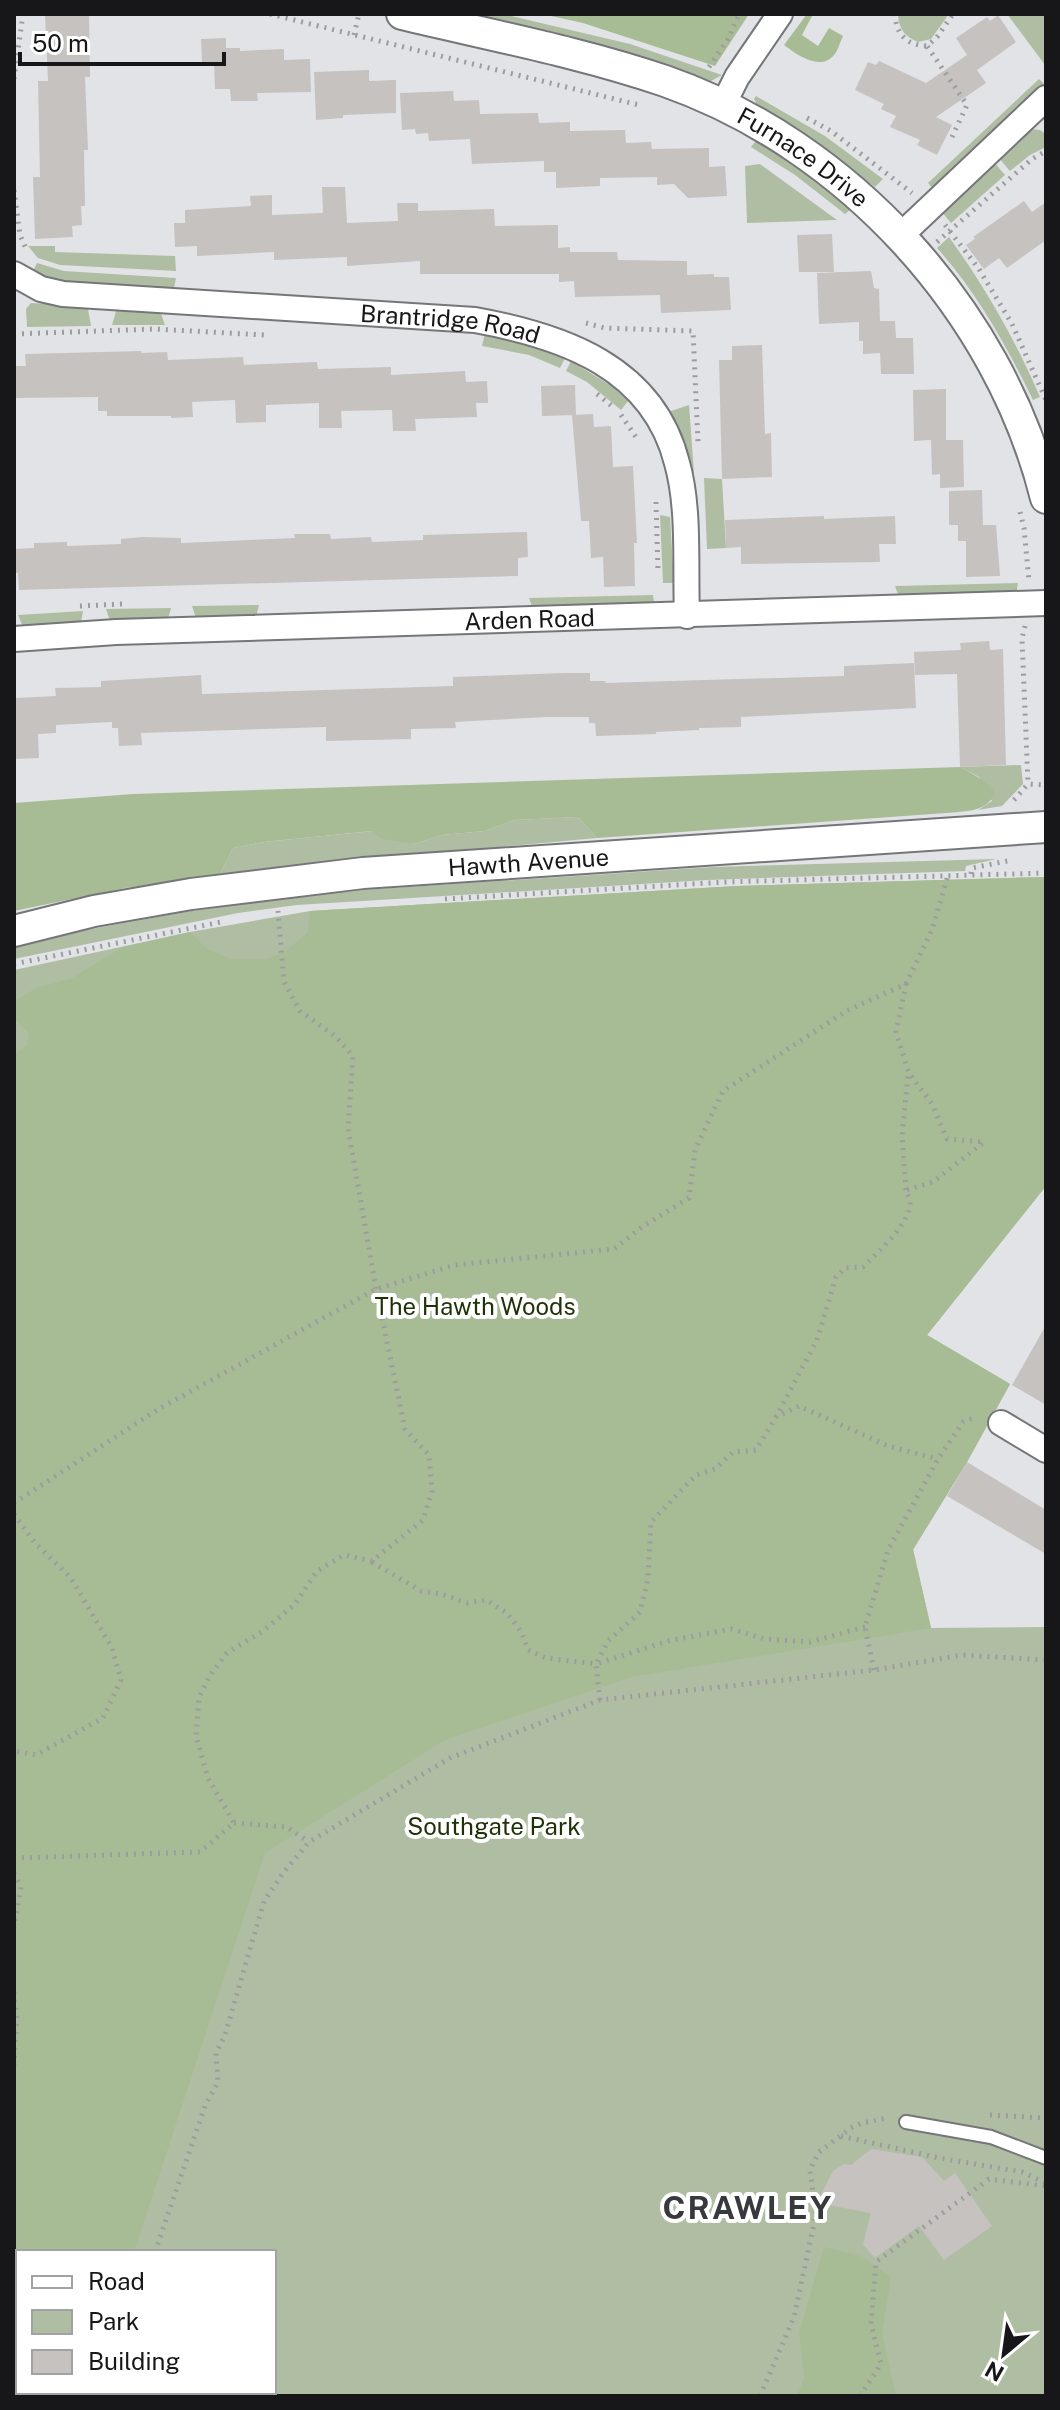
<svg xmlns="http://www.w3.org/2000/svg" width="1060" height="2410" viewBox="0 0 1060 2410" font-family="'Public Sans',sans-serif">
  <style>
    .green { fill: #afbea3; fill-rule: evenodd }
    .forest { fill: #a7bc95 }
    .building { fill: #c6c2c0 }
    .lines { fill: none; stroke-linecap: round; stroke-linejoin: round }
    .service-casing { stroke: #757679; stroke-width: 16 }
    .minor-casing { stroke: #757679; stroke-width: 28 }
    .tertiary-casing { stroke: #757679; stroke-width: 34 }
    .path { stroke: #9c9ca0; stroke-width: 5; stroke-dasharray: 2 6; stroke-linecap: butt }
    .service { stroke: #fff; stroke-width: 12 }
    .minor { stroke: #fff; stroke-width: 24 }
    .tertiary { stroke: #fff; stroke-width: 30 }
    .labels { text-anchor: middle; dominant-baseline: central; stroke-width: 8; stroke-linejoin: round; paint-order: stroke }
    .street-label { font-size: 24px; fill: #171719; stroke: #fff }
    .park-label { font-size: 24px; fill: #1f3207; stroke: #fff }
    .district-label { font-size: 32px; font-weight: bold; letter-spacing: 2px; fill: #38393c; stroke: #fff }
  </style>
  <rect width="100%" height="100%" fill="#e2e3e7"/>
  <g class="green">
    <path d="M456,14H503L630,44L722,75L711,81L698,79Z"/>
    <path d="M898,14H949L931,39L918,42C904,36 899,29 898,14Z"/>
    <path d="M1007,14H1046L1045,65Z"/>
    <path d="M1039,79L1046,86L934,190L928,183Z"/>
    <path d="M756,96L825,136L883,179L875,187L803,134L759,109L754,99Z"/>
    <path d="M1030,129L1040,130L1046,134V147L1030,155L1010,171L998,157Z"/>
    <path d="M756,141L800,168L851,209L845,214L795,175L751,147Z"/>
    <path d="M993,161L1005,175L951,223L941,211Z"/>
    <path d="M760,164L837,220L747,223L745,166Z"/>
    <path d="M949,237C985,287 1015,339 1040,397L1033,400C1006,345 978,294 937,248Z"/>
    <path d="M28,246H55V252L175,256L176,271L60,265L38,258Z"/>
    <path d="M37,263L64,271L176,278L174,288L58,282L31,275Z"/>
    <path d="M31,303L84,306L88,309L91,326L27,327L26,309Z"/>
    <path d="M117,308L160,311L165,325H112Z"/>
    <path d="M485,333L533,345L565,358L560,368L529,355L482,346Z"/>
    <path d="M571,361L613,387L628,401L621,410L587,382L566,371Z"/>
    <path d="M689,405L694,473H688L668,412Z"/>
    <path d="M704,478L722,479L726,548L707,549Z"/>
    <path d="M660,515L670,517L674,583H663Z"/>
    <path d="M1018,583L1016,595L899,597L895,586Z"/>
    <path d="M653,595L654,603L651,606L533,609L529,598Z"/>
    <path d="M259,605L256,617L196,618L192,606Z"/>
    <path d="M171,608L168,619L110,621L106,609Z"/>
    <path d="M83,611L81,623L23,627L18,615Z"/>
    <path d="M1021,765L1023,784L1002,806L978,810L992,801L979,777L960,767Z"/>
    <path d="M578,817L597,838L306,865L219,876L233,848L264,842L373,831L414,844L442,835L485,831L515,820Z"/>
    <path d="M996,859L966,866L965,871L707,880L297,905L238,913L14,959V947L64,934L246,901L361,890L713,867Z"/>
    <path d="M1046,877V1186L927,1335L1010,1384L967,1462L913,1550L931,1628L1046,1627V2396H14V970L190,932L310,911L737,886ZM18,2252H274V2392H18Z"/>
  </g>
  <g class="forest">
    <path d="M542,14H749L715,66L583,23Z"/>
    <path d="M807,14L812,16L802,35L818,46L829,28L843,36C840,42 838,51 834,55C820,72 796,54 784,45Z"/>
    <path d="M960,767C973,774 986,780 995,793C987,813 964,811 946,813L597,838L578,817L515,820L485,831L442,835L414,844L382,839L372,831L264,842L233,848L219,876L125,888L14,911V803L133,794Z"/>
    <path d="M1046,877V1186L927,1335L1010,1384L967,1462L913,1549L931,1628L632,1677L445,1740L265,1853L134,2252H18V2392H88L87,2396H14V1055L27,1045L29,1033L15,1020V1001L36,988L70,979L123,947L190,932L207,949L231,959H267L287,950L308,932L310,911L737,886Z"/>
    <path d="M824,2247L861,2256L891,2277L882,2333L896,2396H797L804,2378L799,2333Z"/>
  </g>
  <g class="building">
    <path d="M45,14H89L90,77H85L88,150H84L85,206H81L82,225L72,226L73,237L35,239L33,177H40L38,81H48Z"/>
    <path d="M998,15L1016,42L977,70L986,83L936,117L952,125L937,155L917,145L920,140L890,127L896,116L881,109L884,104L855,90L868,62L876,65L879,61L926,83L967,55L956,38L987,17L990,21Z"/>
    <path d="M226,38V48H240V51L284,49V60L310,59L311,92L257,93L258,101H231L230,89H215L214,62H202L201,39Z"/>
    <path d="M369,70V81L396,80V113L343,115V118L316,120L314,72Z"/>
    <path d="M453,91L454,101L479,100L480,114L538,113L539,123L570,122V131L625,130L626,143L651,142L652,149L709,148V167L725,166L727,196L688,198L674,184L657,185V177L600,178V186L556,188V172H544V161L472,164L470,139L429,141L428,133L416,134L415,129L402,130L400,93Z"/>
    <path d="M322,187H345L347,223L398,221L397,203H418V211L494,209L495,226L558,225V248L570,247V252H617L618,260L687,261V275L714,274V277H729L731,310L661,313L660,295L575,297L574,281L559,282V274H420V261L347,266V257L274,260V252L197,256V246L175,247L174,223H185V210L251,206L250,196L272,195V215L323,213Z"/>
    <path d="M1024,201L1032,212L1046,202V240L1007,268L999,258L984,269L966,245L975,239L973,237Z"/>
    <path d="M832,234L834,272H799L797,235Z"/>
    <path d="M871,271L874,288L879,289L880,321H895L896,338H913L914,374H881L880,353L863,354V341H859V322L819,324L817,273Z"/>
    <path d="M762,345L765,434L771,433L772,477L722,479L719,360H732V346Z"/>
    <path d="M141,351V353L167,352L168,360L243,357L244,365L317,362L318,369L391,367V375L465,371L466,382L487,381L488,403H476L477,417L415,419L416,431H393L392,410L341,411L342,428H319V403L266,405V422L236,423L235,400L192,402L193,417L171,418V416H107V411H98V397L14,398V366H26L25,354Z"/>
    <path d="M575,385L576,415L542,416L541,386Z"/>
    <path d="M946,389V440H939H963L964,487L940,488V474L932,475L931,440L914,441L913,390Z"/>
    <path d="M593,414L594,427L611,426L613,467L633,466L637,543H634L635,586L604,587L603,557L591,558L589,521H581L572,415Z"/>
    <path d="M982,490L983,525H996L1000,576L966,577V541H958V525H949V491Z"/>
    <path d="M824,516V519L895,516L896,544H879L880,562L741,564V547L726,548L725,520Z"/>
    <path d="M527,532L528,557L518,558V576L19,590L18,573H14V549L34,548V543L67,542V546L121,544V539L142,537L181,538V543L295,538L294,534H330L331,539L371,537L372,542L423,540V535Z"/>
    <path d="M989,641L990,650L1003,649L1006,765L960,767L957,674L915,675L914,652L961,650L960,643Z"/>
    <path d="M914,663L916,708L741,717V727L699,728V730L656,732V734L596,736L595,723H589V717H547L455,722L456,728L411,729V739L326,741V727L141,733L142,745L119,746L118,728H112V722L56,725V733L38,734L39,758L14,759L15,698L56,696L55,688L101,687V681L201,675L202,694L453,686V677L565,673H590V681H606L605,683L844,676V666Z"/>
    <path d="M1046,1325V1405L1012,1385Z"/>
    <path d="M967,1462L1046,1510V1554L947,1496Z"/>
    <path d="M871,2149L922,2157L944,2181L955,2173L992,2226L944,2260L919,2226L875,2258L863,2244L871,2213L817,2203L833,2171L844,2164L851,2165Z"/>
  </g>
  <g class="lines">
    <defs>
      <path id="service" d="M906,2122L991,2137L1046,2158"/>
      <g id="minor">
        <path d="M723,105L737,77L780,14"/>
        <path d="M900,236L1046,98"/>
        <path id="s1" d="M14,274L41,289L63,294L475,320C563,336 653,367 677,463C690,509 685,567 687,616"/>
        <path id="s2" d="M14,639L116,632L1046,603"/>
        <path d="M1001,1423L1046,1450"/>
      </g>
      <g id="tertiary">
        <path id="s3" d="M402,14C489,35 580,52 665,81C848,145 999,310 1046,498"/>
        <path id="s4" d="M14,931L94,911L191,894L363,873L1046,827"/>
      </g>
    </defs>
    <use href="#service" class="service-casing"/>
    <use href="#minor" class="minor-casing"/>
    <use href="#tertiary" class="tertiary-casing"/>
    <g class="path">
      <path d="M270,14L639,105"/>
      <path d="M895,14C896,34 906,45 927,46"/>
      <path d="M354,35L359,14"/>
      <path d="M709,67L728,39L739,14"/>
      <path d="M14,79L23,14"/>
      <path d="M807,118L831,131L912,193"/>
      <path d="M952,137L967,105L927,46L937,37L953,14"/>
      <path d="M14,190L20,235L27,251"/>
      <path d="M945,225L979,269L1012,324L1046,400"/>
      <path d="M937,242L1032,159L1046,151"/>
      <path d="M586,323L605,328L693,331L698,442"/>
      <path d="M14,334L154,329L265,335"/>
      <path d="M597,394L614,408"/>
      <path d="M621,415L638,440"/>
      <path d="M656,502L658,572"/>
      <path d="M1020,512L1024,528L1029,581"/>
      <path d="M80,606L122,604"/>
      <path d="M1025,626L1022,638L1028,784"/>
      <path d="M1014,800L1028,784L1046,785"/>
      <path d="M971,874L972,868L1012,860"/>
      <path d="M445,899L725,882L1046,873"/>
      <path d="M14,964L221,922"/>
      <path d="M906,984L932,930L948,875"/>
      <path d="M906,1190L902,1136L908,1075"/>
      <path d="M14,1503L157,1410L376,1289L455,1265L614,1249L642,1227L689,1198L695,1150L723,1091L848,1010L906,984L896,1032L909,1073L932,1104L947,1139L984,1142L933,1182L906,1190C907,1194 910,1198 910,1203C910,1224 877,1253 863,1267L845,1268L836,1277L817,1340L776,1417"/>
      <path d="M14,1514L35,1543L71,1578L112,1648L121,1680L103,1718L36,1755L14,1751"/>
      <path d="M372,1562L421,1591L442,1594L467,1603L486,1600L507,1613L522,1633L528,1650L546,1658L596,1664L600,1700"/>
      <path d="M865,1627L810,1642L765,1639L731,1629L668,1641L596,1664L608,1641L640,1612L648,1579L651,1522L696,1475L715,1469L733,1452L756,1450L776,1417L799,1406L888,1446L938,1459"/>
      <path d="M874,1670L865,1627L888,1550L938,1459L963,1422L976,1417"/>
      <path d="M234,1823L287,1827L309,1842"/>
      <path d="M14,1858L200,1852L234,1823L208,1778L196,1736L199,1697L211,1674L227,1653L263,1631L295,1604L317,1571L344,1555L372,1561L423,1520L432,1491L429,1455L405,1429L376,1289L348,1128L353,1056L335,1036L300,1011L284,982L278,911"/>
      <path d="M14,1873L21,1887L14,1928"/>
      <path d="M14,1992L17,2017L14,2065"/>
      <path d="M990,2115L1046,2118"/>
      <path d="M841,2136L939,2158L1022,2172L1046,2183"/>
      <path d="M155,2252L205,2106L218,2082L216,2053L225,2035L264,1901L284,1872L309,1842L450,1758L600,1700L874,1670L962,1655L1046,1660"/>
      <path d="M105,2396L106,2392"/>
      <path d="M760,2396L794,2317L816,2214L810,2171L814,2161L819,2152L851,2128L862,2123L887,2118"/>
      <path d="M860,2396L881,2364L871,2324L876,2262L989,2179L1046,2186"/>
    </g>
    <use href="#service" class="service"/>
    <use href="#minor" class="minor"/>
    <use href="#tertiary" class="tertiary"/>
  </g>
  <g class="labels">
    <g class="street-label">
      <text stroke="none"><textPath href="#s3" startOffset="430">Furnace Drive</textPath></text>
      <text stroke="none"><textPath href="#s1" startOffset="442">Brantridge Road</textPath></text>
      <text stroke="none"><textPath href="#s2" startOffset="516">Arden Road</textPath></text>
      <text stroke="none"><textPath href="#s4" startOffset="520">Hawth Avenue</textPath></text>
    </g>
    <g class="park-label">
      <text x="475" y="1306">The Hawth Woods</text>
      <text x="494" y="1826">Southgate Park</text>
    </g>
    <g class="district-label">
      <text x="748" y="2207">CRAWLEY</text>
    </g>
  </g>
  <rect width="1060" height="2410" fill="none" stroke="#171719" stroke-width="32"/>
  <rect x="16" y="2250" width="260" height="144" fill="#ffffff" stroke="#a2a2a3" stroke-width="2"/>
  <rect x="32" y="2276" width="40" height="12" fill="#ffffff" stroke="#a2a2a3" stroke-width="2"/>
  <text x="88" y="2290" font-size="24" fill="#171719">Road</text>
  <rect x="32" y="2310" width="40" height="24" fill="#afbea3" stroke="#a2a2a3" stroke-width="2"/>
  <text x="88" y="2330" font-size="24" fill="#171719">Park</text>
  <rect x="32" y="2350" width="40" height="24" fill="#c6c2c0" stroke="#a2a2a3" stroke-width="2"/>
  <text x="88" y="2370" font-size="24" fill="#171719">Building</text>
  <g transform="translate(1004 2354) rotate(209)" stroke="#ffffff" stroke-width="6" paint-order="stroke">
  <path d="M0-6L14 30L0 20L-14 30Z" fill="#171719"/>
  <text y="-12" font-size="22" font-weight="bold" text-anchor="middle" fill="#171719">N</text>
  </g>
  <path d="M20 52v12h204v-12" fill="none" stroke="#171719" stroke-width="4"/>
  <text x="32" y="52" font-size="24" fill="#171719" stroke="#ffffff" stroke-width="6" paint-order="stroke">50 m</text>
</svg>
